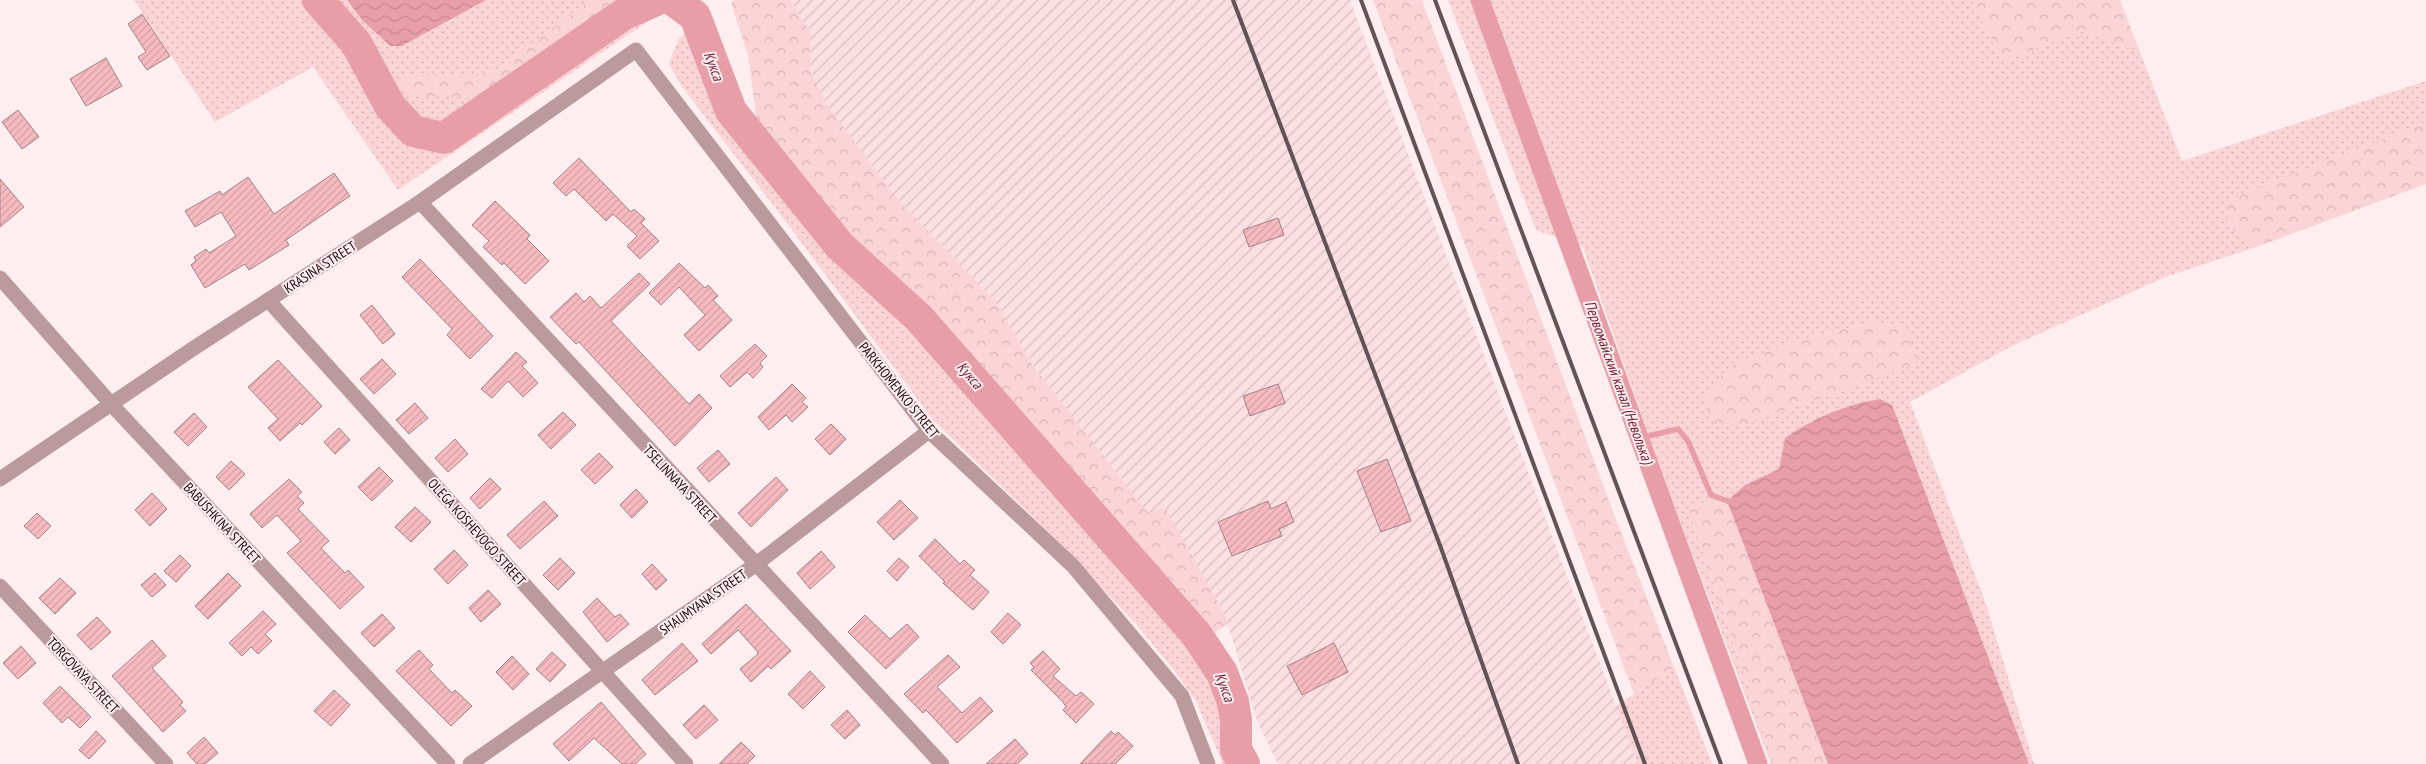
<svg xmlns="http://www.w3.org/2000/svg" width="2426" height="764" viewBox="0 0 2426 764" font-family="'PT Sans Narrow',sans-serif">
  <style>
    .industrial { fill: url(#industrial-furrows) }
    .grass { fill: url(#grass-dots); fill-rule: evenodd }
    .forest { fill: url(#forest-crowns) }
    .water { fill: url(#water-waves) }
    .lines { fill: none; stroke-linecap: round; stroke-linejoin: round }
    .stream { stroke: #e89ea7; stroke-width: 5.5 }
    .canal { stroke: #e89ea7; stroke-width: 19 }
    .river { stroke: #e89ea7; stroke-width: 32 }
    .building { fill: url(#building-hatch); stroke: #a38285 }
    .minor { stroke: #bb9a9d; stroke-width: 15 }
    .rail { stroke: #615456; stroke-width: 4 }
    .labels { text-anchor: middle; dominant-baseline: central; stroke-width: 4; stroke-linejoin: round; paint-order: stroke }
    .street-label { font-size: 14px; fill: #1b0f11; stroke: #feeef0 }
    .water-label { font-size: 15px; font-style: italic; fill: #741f32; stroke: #feeef0 }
  </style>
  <defs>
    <pattern id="industrial-furrows" width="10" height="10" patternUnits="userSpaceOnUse" patternTransform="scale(1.25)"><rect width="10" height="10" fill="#fbdfe2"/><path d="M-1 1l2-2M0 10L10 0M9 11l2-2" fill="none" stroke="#d7bec1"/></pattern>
    <pattern id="grass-dots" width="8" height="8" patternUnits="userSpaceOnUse" patternTransform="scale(1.25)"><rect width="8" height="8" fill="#fbd4d7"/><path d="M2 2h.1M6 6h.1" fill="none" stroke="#d7b5b8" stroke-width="1.8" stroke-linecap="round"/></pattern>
    <pattern id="forest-crowns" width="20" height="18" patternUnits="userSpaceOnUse" patternTransform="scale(1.25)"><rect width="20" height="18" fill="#fbd4d7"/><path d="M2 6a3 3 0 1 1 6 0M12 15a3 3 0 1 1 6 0" fill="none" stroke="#d7b5b8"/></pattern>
    <pattern id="water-waves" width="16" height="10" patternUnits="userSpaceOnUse" patternTransform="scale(1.25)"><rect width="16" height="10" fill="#e89ea7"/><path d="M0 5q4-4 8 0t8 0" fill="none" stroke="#c6878f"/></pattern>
    <pattern id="building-hatch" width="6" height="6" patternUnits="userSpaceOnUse" patternTransform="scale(1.25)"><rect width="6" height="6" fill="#f7bac0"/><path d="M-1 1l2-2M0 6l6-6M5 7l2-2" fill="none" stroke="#d39fa4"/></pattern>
  </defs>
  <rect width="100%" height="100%" fill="#feeef0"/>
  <path class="industrial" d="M790,0H1350L1638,764H1278L1257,721L1225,615L1165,508L1149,515L1033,366L995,301L898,200L825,102L810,68L811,33Z"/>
  <g class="grass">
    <path d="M134,0H347L362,20L390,46H402L486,0H590L495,71L466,75L416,73L466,98L622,0H687L668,8L398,190L313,67L215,122Z"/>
    <path d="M1448,0H1972L2002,62L2080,31L2140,52L2182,161L2426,81V122L2251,190L2227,203C2227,230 2234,236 2259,246L2163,278L2010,347L1910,402L1987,607L2034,764H2029L1785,438L1779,469L1745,485L1727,501L1701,503L1689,510L1774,764H1771L1654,451L1583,247L1536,230ZM1872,322L1905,328L1729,426L1715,424L1708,414L1737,362L1800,340Z"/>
    <path d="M691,30L729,119L847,262L922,332L1195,647L1226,710L1229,749L1237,764H1223L1196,701L1174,670L1136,624L1035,519L933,420L790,227L680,84L669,63L679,38Z"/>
    <path d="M1674,667L1712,764H1638L1616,706Z"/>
  </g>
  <g class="forest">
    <path d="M590,0H622L499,87L466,98L409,95L395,80L416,73L466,75L495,71Z"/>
    <path d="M734,0H790L811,33L810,68L825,102L898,200L995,301L1033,366L1149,514L1165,507L1225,615L1228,624L1208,637L1130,548L999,389L930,318L846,240L757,123L748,55L731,3Z"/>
    <path d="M1373,0H1422L1615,517L1674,667L1634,694Z"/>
    <path d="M1972,0H2120L2140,52L2080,31L2002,62Z"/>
    <path d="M2426,122V184L2259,246C2235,236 2227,230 2227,203L2251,190Z"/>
    <path d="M1872,322L1905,328L1919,363L1751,423L1729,426L1715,424L1708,414L1705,397L1720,377L1737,362L1800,340Z"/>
    <path d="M1727,501L1828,764H1774L1689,510L1701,503Z"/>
  </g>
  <g class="water">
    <path d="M347,0H486L402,46H390L362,20Z"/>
    <path d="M1880,399L1892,405L2029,764H1828L1727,501L1745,485L1779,469L1785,438C1814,418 1844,405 1880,399Z"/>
  </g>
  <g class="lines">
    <path class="stream" d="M1640,438L1678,429L1688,441L1711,495L1733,503"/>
    <path class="canal" d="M1480,0L1758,764"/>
    <g class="river">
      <path d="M318,0L356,43L390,106L413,131L444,138L624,14L656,0"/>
      <path d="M673,0L695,16L731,111L840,246L919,318L1196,634L1222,673L1233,702L1236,720V750L1244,764"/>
    </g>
  </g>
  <g class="building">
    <path d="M142,14L170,56L147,70L138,57L146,52L128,24Z"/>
    <path d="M106,58L122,86L86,106L70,79Z"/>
    <path d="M18,110L39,137L22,149L2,122Z"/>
    <path d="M579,158L631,212L634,209L645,219L641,223L659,241L640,259L627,246L637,236L613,214L606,221L574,189L566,196L553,183Z"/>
    <path d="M334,173L350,196L286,240L289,245L249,270L245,264L205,288L191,265L196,261L194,257L206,249L209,253L236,236L221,212L195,227L185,211L220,191L222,195L248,177L274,214Z"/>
    <path d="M0,179L24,207L0,227Z"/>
    <path d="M495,201L530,235L527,239L549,261L525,284L504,263L502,265L483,247L489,241L472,225Z"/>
    <path d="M1278,218L1284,235L1249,247L1243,230Z"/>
    <path d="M420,259L493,336L470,359L447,335L452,329L402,277Z"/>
    <path d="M679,263L705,288L708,285L718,296L713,300L732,320L699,351L684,335L705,315L679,287L661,305L649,293Z"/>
    <path d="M639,273L650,284L611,321L689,404L699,394L712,408L675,446L579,342L576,344L550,317L576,293L584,302L590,296L601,308Z"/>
    <path d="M372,305L395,334L383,344L360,315Z"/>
    <path d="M755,344L767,356L760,363L763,367L753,378L747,372L730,387L720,376Z"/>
    <path d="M516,352L527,362L522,366L538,383L523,397L508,381L492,398L481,389Z"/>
    <path d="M382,359L396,374L374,394L360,379Z"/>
    <path d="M278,360L322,406L302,425L300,423L280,441L268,428L278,419L248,387Z"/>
    <path d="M792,384L806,398L802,402L808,407L792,422L786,415L769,430L758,417Z"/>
    <path d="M1278,384L1285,403L1250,416L1243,396Z"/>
    <path d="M415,403L428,418L409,434L396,420Z"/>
    <path d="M563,412L576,425L551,449L538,435Z"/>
    <path d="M194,413L207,427L188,446L174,432Z"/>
    <path d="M831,424L846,439L830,455L815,439Z"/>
    <path d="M339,428L350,440L335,454L324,442Z"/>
    <path d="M455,439L468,454L448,472L435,458Z"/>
    <path d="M718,450L730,464L709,482L697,468Z"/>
    <path d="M599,453L613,467L595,484L581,470Z"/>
    <path d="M1387,459L1411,521L1381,532L1357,471Z"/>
    <path d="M231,461L245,474L229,490L216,477Z"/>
    <path d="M379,467L393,481L372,501L358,487Z"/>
    <path d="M776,477L788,490L751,527L738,513Z"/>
    <path d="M490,478L501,489L480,509L470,498Z"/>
    <path d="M289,479L302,492L297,496L304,503L298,509L329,541L321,548L345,573L348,570L364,587L340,609L287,553L301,541L277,515L262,528L250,514Z"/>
    <path d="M636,489L648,502L632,518L620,505Z"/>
    <path d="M152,493L167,509L150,526L135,510Z"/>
    <path d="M900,500L918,518L894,540L877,522Z"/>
    <path d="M544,501L558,516L520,549L507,535Z"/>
    <path d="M1268,501L1271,509L1286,502L1294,522L1279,529L1282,536L1232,556L1218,522Z"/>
    <path d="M415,507L431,522L411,542L395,527Z"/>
    <path d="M37,513L51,526L38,539L24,526Z"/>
    <path d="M935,539L960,564L964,560L975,570L970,575L989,592L973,610L943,583L945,582L919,556Z"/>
    <path d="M454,550L468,565L448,584L434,569Z"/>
    <path d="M821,551L835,567L810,589L797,573Z"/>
    <path d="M180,555L191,566L176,582L164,571Z"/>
    <path d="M560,558L575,573L558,590L543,575Z"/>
    <path d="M899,558L909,567L897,581L887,571Z"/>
    <path d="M652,564L667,580L656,590L642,574Z"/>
    <path d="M155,573L166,585L152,597L141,585Z"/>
    <path d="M228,573L241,586L208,619L195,606Z"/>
    <path d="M60,578L76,593L55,614L39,598Z"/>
    <path d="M488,590L501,604L481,622L469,608Z"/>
    <path d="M597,598L615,617L620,614L629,624L607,642L583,612Z"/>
    <path d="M746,604L791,651L771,669L768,666L751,682L740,669L758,654L757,651L738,630L711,654L702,644Z"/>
    <path d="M263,611L276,624L265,634L272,641L258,654L251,647L242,656L229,643Z"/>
    <path d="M1008,613L1021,625L1003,644L991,632Z"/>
    <path d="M382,614L395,628L374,647L361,633Z"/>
    <path d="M865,615L890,639L907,624L919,637L886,669L848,632Z"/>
    <path d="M97,617L111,632L91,650L77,635Z"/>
    <path d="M152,640L166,656L152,668L183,702L180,705L186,711L163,732L112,676Z"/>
    <path d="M682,643L698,661L655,695L642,680Z"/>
    <path d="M1334,643L1348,672L1302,695L1287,666Z"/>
    <path d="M21,646L36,663L18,679L3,663Z"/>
    <path d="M419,650L433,665L429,669L452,693L455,690L472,706L451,726L396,671Z"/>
    <path d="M1043,651L1060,669L1053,676L1076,696L1081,692L1094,704L1076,723L1063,710L1066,707L1063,702L1031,670L1034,667L1030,663Z"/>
    <path d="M552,652L566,665L550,682L536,669Z"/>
    <path d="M948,655L960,667L937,687L962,713L980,697L993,711L957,743L926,710L923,713L904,694Z"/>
    <path d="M512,656L529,674L513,690L496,672Z"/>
    <path d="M810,671L825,687L803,709L788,694Z"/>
    <path d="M60,686L91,717L80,728L68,717L62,723L43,703Z"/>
    <path d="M334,690L350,705L331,726L314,711Z"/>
    <path d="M601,702L646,754L635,764H622L594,738L569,761L553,744Z"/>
    <path d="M704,705L718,720L696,739L683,725Z"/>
    <path d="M847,710L860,725L845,739L831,725Z"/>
    <path d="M96,731L106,741L89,759L79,750Z"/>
    <path d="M1111,731L1115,735L1118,732L1133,746L1115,764H1080Z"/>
    <path d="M204,737L218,753L205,764H197L187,753Z"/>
    <path d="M1015,739L1028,754L1017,764H986Z"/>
    <path d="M741,742L755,756L747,764H719Z"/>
  </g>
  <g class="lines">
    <g class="minor">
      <path d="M420,202L942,764"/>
      <path d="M0,278L112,405L448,764"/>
      <path d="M268,300L686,764"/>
      <path d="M0,479L194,348L420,202L636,50L929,431L1073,566L1182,696L1208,764"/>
      <path d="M0,586L166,764"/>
      <path d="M470,764L755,565L929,431"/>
    </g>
    <g class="rail">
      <path d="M1233,0L1441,548L1518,764"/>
      <path d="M1361,0L1645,764"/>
      <path d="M1435,0L1721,764"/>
    </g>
  </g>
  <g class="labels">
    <g class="street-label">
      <text transform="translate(320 267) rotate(-33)">KRASINA STREET</text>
      <text transform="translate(899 390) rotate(51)">PARKHOMENKO STREET</text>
      <text transform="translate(680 484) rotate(47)">TSELINNAYA STREET</text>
      <text transform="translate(222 523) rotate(47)">BABUSHKINA STREET</text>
      <text transform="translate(477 532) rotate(48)">OLEGA KOSHEVOGO STREET</text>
      <text transform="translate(703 602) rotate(-35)">SHAUMYANA STREET</text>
      <text transform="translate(83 675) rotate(47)">TORGOVAYA STREET</text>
    </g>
    <g class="water-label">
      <text transform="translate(714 66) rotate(69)">Кукса</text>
      <text transform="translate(970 375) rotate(49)">Кукса</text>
      <text transform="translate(1619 382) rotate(70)">Первомайский канал (Неволька)</text>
      <text transform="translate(1225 687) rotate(69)">Кукса</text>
    </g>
  </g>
</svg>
